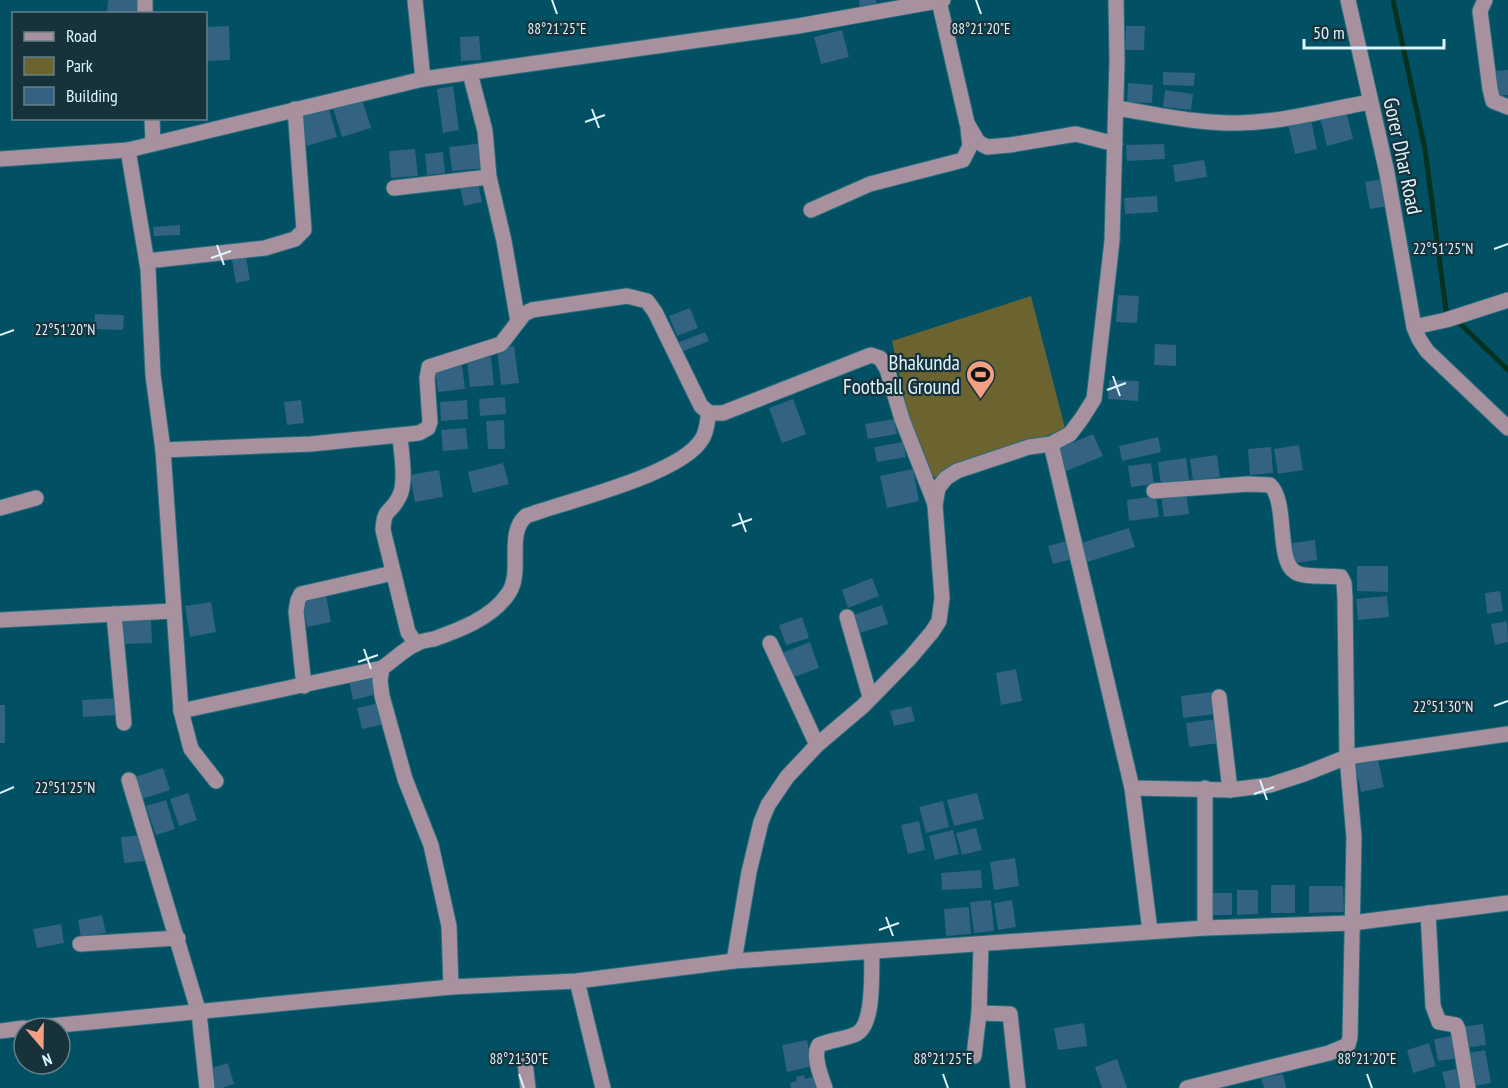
<svg xmlns="http://www.w3.org/2000/svg" width="1508" height="1088" viewBox="0 0 1508 1088" font-family="'PT Sans Narrow',sans-serif">
  <style>
    .green { fill: #6b6330 }
    .lines { fill: none; stroke-linecap: round; stroke-linejoin: round }
    .stream { stroke: #06321f; stroke-width: 5 }
    .building { fill: #336282 }
    .minor-casing { stroke: #286e7f; stroke-width: 17 }
    .minor { stroke: #a7919e; stroke-width: 15 }
    .ticks { fill: none; stroke: #dbf4fd; stroke-width: 2 }
    .labels { text-anchor: middle; dominant-baseline: central; stroke-width: 4.5; stroke-linejoin: round; paint-order: stroke }
    .street-label { font-size: 21px; fill: #dbf4fd; stroke: #17323a }
    .poi-label { font-size: 21px; fill: #dbf4fd; stroke: #17323a; text-anchor: end }
    .ticks-label { font-size: 15px; text-anchor: middle; fill: #dbf4fd; stroke: #17323a; stroke-width: 4.5; stroke-linejoin: round; paint-order: stroke }
  </style>
  <rect width="100%" height="100%" fill="#015063"/>
  <path class="green" d="M1031,296L1065,428L1003,455L961,478L948,483L940,482L928,471L922,448L909,418L892,341Z"/>
  <g class="lines">
    <path class="stream" d="M1393,0L1425,149L1446,310L1508,370"/>
  </g>
  <g class="building">
    <path d="M108,0H142L140,14L107,12Z"/>
    <path d="M859,0H876L877,7L860,9Z"/>
    <path d="M229,26L230,60L206,61V27Z"/>
    <path d="M1126,26H1145L1144,50H1125Z"/>
    <path d="M842,30L849,57L821,64L814,37Z"/>
    <path d="M479,36L481,60L461,61L460,37Z"/>
    <path d="M1508,70V95H1497L1496,71Z"/>
    <path d="M1163,72L1195,73L1194,86L1163,85Z"/>
    <path d="M1128,83L1153,85L1152,103L1127,102Z"/>
    <path d="M453,86L459,130L443,133L437,89Z"/>
    <path d="M1165,90L1193,94L1191,110L1163,107Z"/>
    <path d="M362,99L371,128L342,137L333,108Z"/>
    <path d="M328,106L337,137L307,146L298,115Z"/>
    <path d="M1345,107L1353,139L1327,146L1319,113Z"/>
    <path d="M1311,119L1317,149L1295,154L1288,124Z"/>
    <path d="M484,143L486,168L452,171L449,147Z"/>
    <path d="M1164,144L1165,159L1127,161L1126,145Z"/>
    <path d="M415,149L418,176L391,178L389,151Z"/>
    <path d="M443,152L445,173L427,175L425,154Z"/>
    <path d="M1204,160L1207,177L1175,182L1173,165Z"/>
    <path d="M1383,179L1388,206L1370,209L1365,182Z"/>
    <path d="M478,183L482,202L464,206L460,187Z"/>
    <path d="M1157,196L1158,212L1125,214L1124,198Z"/>
    <path d="M180,225V235L154,236L153,227Z"/>
    <path d="M245,251L250,280L236,283L231,254Z"/>
    <path d="M1118,295L1139,296L1137,323L1116,322Z"/>
    <path d="M690,308L698,328L677,336L669,316Z"/>
    <path d="M95,314L124,315L123,330L94,329Z"/>
    <path d="M705,332L709,341L681,352L677,343Z"/>
    <path d="M1155,344L1176,345V366L1154,365Z"/>
    <path d="M514,346L519,383L501,385L497,348Z"/>
    <path d="M491,357L494,385L470,387L467,360Z"/>
    <path d="M462,365L465,389L438,392L435,369Z"/>
    <path d="M1109,380L1139,381L1138,401L1108,399Z"/>
    <path d="M505,397L506,414L480,416L479,399Z"/>
    <path d="M793,399L806,434L782,443L769,408Z"/>
    <path d="M301,400L304,423L287,425L284,402Z"/>
    <path d="M467,400L468,419L441,421L440,402Z"/>
    <path d="M894,419L897,434L868,439L865,424Z"/>
    <path d="M504,420L505,449H488L486,421Z"/>
    <path d="M466,428L468,449L443,451L441,430Z"/>
    <path d="M1093,434L1103,456L1064,472L1055,450Z"/>
    <path d="M1158,437L1161,452L1122,461L1119,446Z"/>
    <path d="M903,442L906,457L877,462L874,447Z"/>
    <path d="M1299,445L1303,470L1278,474L1274,449Z"/>
    <path d="M1271,447L1273,473L1250,475L1248,449Z"/>
    <path d="M1217,455L1220,477L1193,480L1190,459Z"/>
    <path d="M1186,458L1189,480L1161,484L1158,462Z"/>
    <path d="M503,463L509,484L473,493L468,472Z"/>
    <path d="M1151,463L1154,484L1131,487L1128,466Z"/>
    <path d="M913,469L919,501L887,508L880,476Z"/>
    <path d="M439,470L443,497L415,502L410,475Z"/>
    <path d="M1186,492L1189,514L1164,517L1161,495Z"/>
    <path d="M1156,496L1159,517L1129,521L1127,500Z"/>
    <path d="M1129,528L1135,547L1087,562L1081,543Z"/>
    <path d="M1315,540L1317,560L1295,563L1292,543Z"/>
    <path d="M1067,541L1072,559L1053,564L1048,546Z"/>
    <path d="M1357,566H1388V592L1357,591Z"/>
    <path d="M872,578L879,596L848,608L842,590Z"/>
    <path d="M1500,591L1503,611L1487,614L1485,593Z"/>
    <path d="M326,595L331,622L307,627L302,600Z"/>
    <path d="M1387,596L1389,617L1358,620L1356,599Z"/>
    <path d="M211,602L216,632L190,637L185,606Z"/>
    <path d="M882,605L888,624L860,633L854,615Z"/>
    <path d="M802,617L809,638L786,645L779,625Z"/>
    <path d="M123,620H151L152,643L124,644Z"/>
    <path d="M1507,621L1508,642L1495,645L1491,624Z"/>
    <path d="M810,642L819,668L791,678L782,653Z"/>
    <path d="M1016,669L1022,701L1001,705L996,673Z"/>
    <path d="M372,676L377,694L353,700L349,681Z"/>
    <path d="M1212,692L1215,714L1183,718L1181,696Z"/>
    <path d="M119,698V715L83,717L82,700Z"/>
    <path d="M379,703L384,724L362,729L357,708Z"/>
    <rect x="0" y="705" width="5" height="38"/>
    <path d="M911,706L915,721L894,726L890,711Z"/>
    <path d="M1217,719L1220,743L1189,747L1186,723Z"/>
    <path d="M1377,756L1384,787L1361,792L1354,761Z"/>
    <path d="M163,768L170,790L142,799L135,777Z"/>
    <path d="M188,793L197,820L179,826L170,799Z"/>
    <path d="M977,793L984,819L954,826L947,800Z"/>
    <path d="M166,800L175,829L156,835L146,806Z"/>
    <path d="M943,801L949,827L926,833L919,807Z"/>
    <path d="M919,821L925,850L908,854L901,825Z"/>
    <path d="M976,828L982,850L962,855L956,833Z"/>
    <path d="M953,830L959,854L935,860L929,836Z"/>
    <path d="M142,835L145,861L124,863L121,837Z"/>
    <path d="M1015,858L1019,886L994,890L990,862Z"/>
    <path d="M981,870L982,888L942,890L941,873Z"/>
    <rect x="1271" y="885" width="24" height="28"/>
    <path d="M1309,886H1343L1344,912L1309,913Z"/>
    <path d="M1237,890H1258V914L1237,915Z"/>
    <rect x="1210" y="893" width="22" height="22"/>
    <path d="M991,900L994,931L974,933L970,902Z"/>
    <path d="M1012,900L1016,927L998,930L994,903Z"/>
    <path d="M969,907L971,934L946,936L944,909Z"/>
    <path d="M102,915L106,933L81,937L78,920Z"/>
    <path d="M61,924L64,943L37,948L33,929Z"/>
    <path d="M1084,1023L1087,1046L1058,1050L1054,1028Z"/>
    <path d="M1483,1024L1486,1045L1465,1048L1462,1027Z"/>
    <path d="M1457,1035L1460,1058L1438,1061L1434,1039Z"/>
    <path d="M807,1040L813,1066L787,1072L782,1045Z"/>
    <path d="M1429,1043L1436,1066L1413,1073L1407,1050Z"/>
    <path d="M1485,1050L1491,1083L1469,1087L1463,1054Z"/>
    <path d="M1117,1059L1127,1088H1102L1095,1067Z"/>
    <path d="M228,1063L234,1084L222,1088H212L206,1070Z"/>
    <path d="M1460,1068L1465,1088H1446L1442,1072Z"/>
    <path d="M1283,1074L1286,1088H1264L1261,1078Z"/>
    <path d="M804,1075L805,1079L816,1076L820,1088H791L790,1083L797,1081L796,1077Z"/>
  </g>
  <g class="lines">
    <defs>
      <g id="minor">
        <path d="M415,0L423,79"/>
        <path d="M1348,0L1387,173L1414,327L1419,339L1427,351L1508,428"/>
        <path d="M1485,0L1480,11L1490,89L1493,101L1508,107"/>
        <path d="M939,1L967,123L978,142L987,147L1010,145L1076,134L1115,144"/>
        <path d="M145,14V0"/>
        <path d="M470,73L485,131L489,177L504,241L518,322"/>
        <path d="M1116,108C1156,114 1198,124 1239,123C1283,122 1326,110 1370,102"/>
        <path d="M152,118L153,143"/>
        <path d="M128,150L148,269L153,375L163,450L181,711L191,749L216,781"/>
        <path d="M0,159L128,150L423,79L798,26L943,0"/>
        <path d="M394,188L489,177"/>
        <path d="M811,210L870,184L963,160L970,146L968,129"/>
        <path d="M147,261L265,248L295,239L304,230L295,109"/>
        <path d="M1414,327L1446,320L1508,300"/>
        <path d="M400,436C401,452 407,483 399,497C390,515 384,507 383,530L408,632L416,644"/>
        <path d="M1051,444L1132,788L1150,931"/>
        <path d="M163,450L311,444L419,433L428,428L430,422L427,378L429,367L501,344L524,314L532,310L627,296L647,301L655,312L701,406L709,413H723L871,355L880,358L887,369L902,419L935,504"/>
        <path d="M1154,491L1248,484L1270,485C1288,501 1276,561 1295,572C1304,578 1329,575 1341,577L1344,583L1345,598L1347,757L1354,837L1350,1037L1348,1045L1329,1053L1187,1088"/>
        <path d="M0,508L36,498"/>
        <path d="M114,614L124,723"/>
        <path d="M847,617L870,697"/>
        <path d="M0,620L173,611"/>
        <path d="M770,643L817,745"/>
        <path d="M304,686L296,611L298,600L301,594L393,573"/>
        <path d="M1219,697L1230,790"/>
        <path d="M181,711L382,668"/>
        <path d="M129,780L199,1013L207,1088"/>
        <path d="M1132,788L1230,790L1270,785L1304,774L1347,757L1508,734"/>
        <path d="M1428,913L1433,1006L1439,1022L1456,1025L1458,1029L1468,1088"/>
        <path d="M1205,928V788"/>
        <path d="M80,944L178,938"/>
        <path d="M981,945L979,1013L1010,1014L1018,1088"/>
        <path d="M734,961L749,872L761,822L768,805L787,777L817,745L863,706L910,658L932,632L939,621L942,598L935,505L938,488L946,478L957,471L1029,447L1051,444L1070,434L1082,418L1094,399L1112,241L1117,60L1116,0"/>
        <path d="M577,981L603,1088"/>
        <path d="M451,987L449,926L431,845L405,779L382,696L380,680L382,668C393,661 404,649 416,644C421,641 428,640 434,639C459,630 492,618 508,594C524,572 505,534 526,516C566,501 681,475 702,439C707,432 707,421 709,413"/>
        <path d="M29,1028L451,987L577,981L734,961L1205,928L1352,923L1508,903"/>
        <path d="M0,1031L24,1028"/>
        <path d="M974,1056L979,1013"/>
        <path d="M525,1062L528,1088"/>
        <path d="M825,1088C821,1076 812,1056 819,1045C831,1040 845,1039 856,1034C875,1025 871,972 872,953"/>
      </g>
    </defs>
    <use href="#minor" class="minor-casing"/>
    <use href="#minor" class="minor"/>
  </g>
  <path class="ticks" d="M552,0L557,14M976,0L981,14M592,109L599,128M585,122L605,115M217,245L224,265M1494,249L1508,244M211,258L231,251M0,335L14,330M1113,376L1120,396M1107,390L1126,383M739,513L746,532M732,526L752,519M364,649L371,669M358,662L378,655M1494,706L1508,701M1260,780L1267,800M0,793L14,787M1254,794L1274,787M886,917L893,936M879,930L899,923M519,1074L524,1088M943,1074L948,1088M1367,1074L1372,1088"/>
  <defs>
    <symbol id="stadium-pin" viewBox="-11 -11 22 30"><path d="M0 17L-7.5 6A9.5 9.5 0 1 1 7.5 6Z" fill="#f3a082" stroke="#17323a"/><path d="M0-5a6.5 5 0 1 0 0 10a6.5 5 0 1 0 0-10ZM-3.5-1.8h7v3.6h-7Z" fill="#111"/></symbol>
  </defs>
  <g fill-rule="evenodd">
    <use href="#stadium-pin" x="964" y="358" width="33" height="45"/>
  </g>
  <g class="labels">
    <g class="street-label">
      <text transform="translate(1403 156) rotate(78)">Gorer Dhar Road</text>
    </g>
    <g class="poi-label">
      <text x="960" y="362">Bhakunda<tspan x="960" dy="24">Football Ground</tspan></text>
    </g>
  </g>
  <g class="ticks-label">
    <text x="557" y="34">88°21'25"E</text>
    <text x="981" y="34">88°21'20"E</text>
    <text x="1443" y="254">22°51'25"N</text>
    <text x="65" y="335">22°51'20"N</text>
    <text x="1443" y="712">22°51'30"N</text>
    <text x="65" y="793">22°51'25"N</text>
    <text x="519" y="1064">88°21'30"E</text>
    <text x="943" y="1064">88°21'25"E</text>
    <text x="1367" y="1064">88°21'20"E</text>
  </g>
  <rect x="12" y="12" width="195" height="108" fill="#17323a" stroke="#658088" stroke-width="1.5"/>
  <rect x="24" y="32" width="30" height="9" fill="#a7919e" stroke="#658088" stroke-width="1.5"/>
  <text x="66" y="42" font-size="18" fill="#dbf4fd">Road</text>
  <rect x="24" y="57" width="30" height="18" fill="#6b6330" stroke="#658088" stroke-width="1.5"/>
  <text x="66" y="72" font-size="18" fill="#dbf4fd">Park</text>
  <rect x="24" y="87" width="30" height="18" fill="#336282" stroke="#658088" stroke-width="1.5"/>
  <text x="66" y="102" font-size="18" fill="#dbf4fd">Building</text>
  <g transform="translate(42 1046) rotate(160)"><circle r="28" fill="#17323a" stroke="#658088" stroke-width="1.5"/>
  <path d="M0-4.5L10 22L0 15L-10 22Z" fill="#f3a082"/>
  <text y="-9" font-size="16" font-weight="bold" text-anchor="middle" fill="#dbf4fd">N</text>
  </g>
  <path d="M1304 39v9h140v-9" fill="none" stroke="#dbf4fd" stroke-width="3"/>
  <text x="1313" y="39" font-size="18" fill="#dbf4fd" stroke="#17323a" stroke-width="4.5" paint-order="stroke">50 m</text>
</svg>
